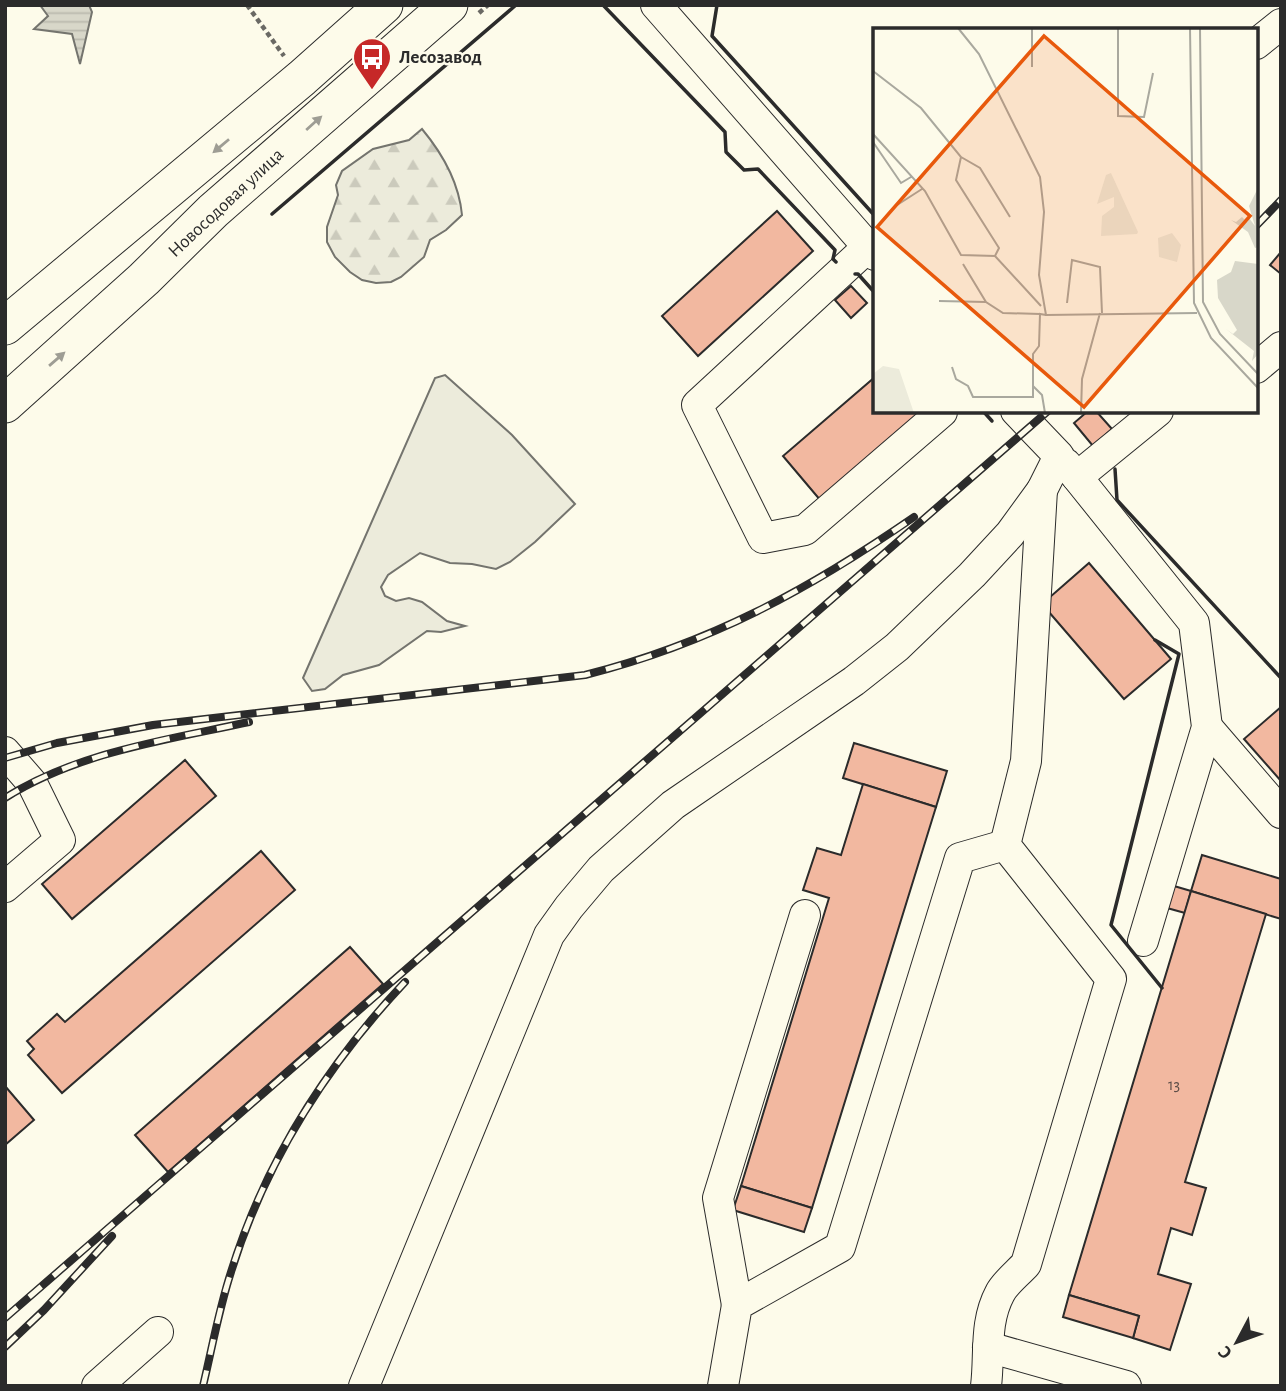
<svg xmlns="http://www.w3.org/2000/svg" width="1286" height="1391" viewBox="0 0 1286 1391" font-family="'Alegreya Sans',sans-serif">
  <style>
    .green { fill: #ecebdb; stroke: #74746e; stroke-width: 2 }
    .forest { fill: url(#forest-firs); stroke: #74746e; stroke-width: 2 }
    .water { fill: url(#water-rules); stroke: #74746e; stroke-width: 2 }
    .building { fill: #f2b8a0; stroke: #2b2b2b; stroke-width: 2 }
    .lines { fill: none; stroke-linecap: round; stroke-linejoin: round }
    .minor-casing { stroke: #2b2b2b; stroke-width: 32 }
    .major-casing { stroke: #2b2b2b; stroke-width: 39 }
    .path { stroke: #6a6964; stroke-width: 4.5; stroke-dasharray: 5 3.5; stroke-linecap: butt }
    .minor { stroke: #fdfbea; stroke-width: 30 }
    .major { stroke: #fdfbea; stroke-width: 37 }
    .rail-casing { stroke: #2b2b2b; stroke-width: 8 }
    .rail { stroke: #fdfbea; stroke-width: 5; stroke-dasharray: 16; stroke-linecap: butt }
    .wall { stroke: #2b2b2b; stroke-width: 3.5 }
    .oneway { fill: #9e9d94 }
    .labels { text-anchor: middle; dominant-baseline: central; stroke-width: 5; stroke-linejoin: round; paint-order: stroke }
    .number-label { font-size: 16px; fill: #5d4e48 }
    .poi-label { font-size: 19px; font-weight: bold; fill: #2b2b2b; stroke: #fdfbea; text-anchor: start }
    .street-label { font-size: 19px; fill: #2b2b2b; stroke: #fdfbea }
    .inset-road { fill: none; stroke: #a9a89e; stroke-width: 2 }
    .view { fill: #e8590c; fill-opacity: 0.15; stroke: #e8590c; stroke-width: 3.5 }
    .inset-edge { fill: none; stroke: #2b2b2b; stroke-width: 3.5 }
  </style>
  <defs>
    <pattern id="forest-firs" width="22" height="20" patternUnits="userSpaceOnUse" patternTransform="scale(1.75)"><rect width="22" height="20" fill="#ecebdb"/><path d="M5 1l3.5 6h-7zM16 11l3.5 6h-7z" fill="#cbcabc"/></pattern>
    <pattern id="water-rules" width="6" height="5" patternUnits="userSpaceOnUse" patternTransform="scale(1.75)"><rect width="6" height="5" fill="#d8d7c9"/><path d="M0 2.5h6" fill="none" stroke="#bab9ad"/></pattern>
  </defs>
  <rect width="100%" height="100%" fill="#fdfbea"/>
  <path class="green" d="M445,375L512,435L575,504L535,542L510,562L496,569L472,564L450,563L420,553L388,575L381,587L385,596L396,601L409,598L422,602L447,621L465,626L441,632L427,631L379,665L343,675L325,689L312,691L303,678L435,378Z"/>
  <path class="forest" d="M422,129C442,153 459,183 462,215L446,230L430,240L424,257L401,277L391,282L376,283L362,280L350,272L335,257L327,242V227L338,195L336,185L342,171L373,149L409,140Z"/>
  <path class="water" d="M40,5H89L92,12L80,64L72,34L34,29L48,16Z"/>
  <g class="building">
    <path d="M777,211L813,251L698,356L662,316Z"/>
    <path d="M1281,252V274L1270,265Z"/>
    <path d="M851,286L867,303L851,318L835,300Z"/>
    <path d="M875,377V411H926L821,501L783,456Z"/>
    <path d="M1088,411H1096L1112,429L1093,446L1074,423Z"/>
    <path d="M1089,563L1171,659L1124,699L1042,604Z"/>
    <path d="M1281,707V781L1244,739Z"/>
    <path d="M854,743L947,771L936,807L843,778Z"/>
    <path d="M185,760L216,796L72,919L42,884Z"/>
    <path d="M863,784L936,807L812,1208L741,1186L829,898L803,890L817,848L841,855Z"/>
    <path d="M261,851L295,890L62,1093L28,1055L34,1049L27,1041L57,1014L65,1022Z"/>
    <path d="M1202,855L1281,879V919L1191,891Z"/>
    <path d="M1174,886L1191,891L1185,913L1167,908Z"/>
    <path d="M1191,891L1266,914L1185,1182L1206,1188L1192,1235L1171,1228L1158,1274L1191,1284L1170,1350L1133,1338L1139,1316L1069,1295Z"/>
    <path d="M350,947L383,984L168,1172L135,1135Z"/>
    <path d="M5,1086L34,1120L5,1145Z"/>
    <path d="M741,1186L812,1208L804,1232L733,1210Z"/>
    <path d="M1069,1295L1139,1316L1133,1338L1063,1317Z"/>
  </g>
  <g class="lines">
    <defs>
      <g id="minor">
        <path d="M656,5L875,255"/>
        <path d="M1256,44L1281,24"/>
        <path d="M868,247L697,405L763,538L805,530L942,412"/>
        <path d="M1256,368L1281,347"/>
        <path d="M1066,464L1077,477L1158,411"/>
        <path d="M1077,477L1194,623L1207,727L1143,941"/>
        <path d="M1207,727L1281,813"/>
        <path d="M5,752L32,783L60,840L5,887"/>
        <path d="M737,1305L718,1198L805,915"/>
        <path d="M988,1347L1126,1386"/>
        <path d="M97,1386L158,1332"/>
        <path d="M364,1386L549,935L569,907L601,869L673,805L854,681L897,647L972,575L1010,534L1042,490L1059,456L1016,411"/>
        <path d="M723,1386L737,1305L840,1247L960,858L1005,845"/>
        <path d="M986,1386C990,1354 984,1323 1000,1293C1005,1283 1018,1273 1026,1264L1111,979L1005,845L1026,761L1042,490"/>
      </g>
      <g id="major">
        <path d="M5,326L302,78L384,5"/>
        <path d="M5,404L144,279L213,211L449,5"/>
      </g>
    </defs>
    <use href="#minor" class="minor-casing"/>
    <use href="#major" class="major-casing"/>
    <g class="path">
      <path d="M247,5L284,56"/>
      <path d="M479,13L488,5"/>
    </g>
    <use href="#minor" class="minor"/>
    <use href="#major" class="major"/>
    <defs>
      <g id="rail">
        <path d="M1256,226L1281,200"/>
        <path d="M5,758L57,743L153,725L585,675C711,643 808,590 914,517"/>
        <path d="M5,798C78,752 166,740 249,722"/>
        <path d="M5,1318L1048,411"/>
        <path d="M5,1347L44,1310L112,1236"/>
        <path d="M203,1386C212,1348 219,1309 231,1272C265,1162 327,1065 405,982"/>
      </g>
    </defs>
    <use href="#rail" class="rail-casing"/>
    <use href="#rail" class="rail"/>
    <g class="wall">
      <path d="M603,5L725,132L726,152L744,170L758,169L835,250L833,259L836,262"/>
      <path d="M717,5L712,36L875,216"/>
      <path d="M272,214L516,5"/>
      <path d="M855,274H858L875,293"/>
      <path d="M983,411L992,421"/>
      <path d="M1115,469L1117,500L1281,678"/>
      <path d="M1155,640L1179,654L1111,925L1162,988"/>
    </g>
  </g>
  <defs><path id="oneway-solid" d="M-6-.8H1V-3.2L6.5 0L1 3.2V.8H-6Z" transform="scale(1.75)"/></defs>
  <g class="oneway">
    <use href="#oneway-solid" transform="translate(314 123) rotate(-42)"/>
    <use href="#oneway-solid" transform="translate(221 146) rotate(140)"/>
    <use href="#oneway-solid" transform="translate(57 359) rotate(-41)"/>
  </g>
  <defs>
    <symbol id="bus-pin" viewBox="-11 -11 22 30"><path d="M0 17L-7.5 6A9.5 9.5 0 1 1 7.5 6Z" fill="#c62828" stroke="#fdfbea"/><path d="M-5-6H5V4H4V6H2V4H-2V6H-4V4H-5ZM-3.5-4V0h7V-4ZM-3.5 1.2v1.5H-2V1.2ZM2 1.2v1.5H3.5V1.2Z" fill="#fff"/></symbol>
  </defs>
  <g fill-rule="evenodd">
    <use href="#bus-pin" x="350" y="35" width="44" height="60"/>
  </g>
  <g class="labels">
    <g class="number-label">
      <text x="1174" y="1085">13</text>
    </g>
    <g class="poi-label">
      <text x="399" y="57">Лесозавод</text>
    </g>
    <g class="street-label">
      <text transform="translate(226 203) rotate(-43)">Новосодовая улица</text>
    </g>
  </g>
  <g transform="translate(873 28)">
    <rect width="385" height="385" fill="#fdfbea"/>
    <path d="M238,145L265,204L264,206L228,208L229,188L241,179V169L224,176L233,147Z" fill="#ecebdb"/>
    <path d="M299,205L308,217L304,234L286,229L285,210ZM10,338L26,341L41,385H0V346Z" fill="#ecebdb"/>
    <path d="M385,160V219L382,220L375,204L358,192L363,194L369,189L374,194L376,190L382,198L376,178ZM362,233L385,236V326L379,333L381,323L353,301L360,306L364,302L345,270L344,252L358,244Z" fill="#d8d7c9"/>
    <path class="inset-road" d="M85,0L106,26L167,149L171,184L166,247L173,287L324,285M159,0V39M245,0V88L271,89L280,45M317,0L321,275L338,310L385,360M327,0L330,274L347,306L385,346M0,43L48,80L88,129L83,152L126,220L122,228M0,106L52,163L88,227L122,228L168,278M0,114L28,155L38,149M88,129L107,140L137,189M21,179L49,161M90,236L113,274L130,285L167,286M66,273L113,274M194,275L199,232L227,239L229,285M79,339L83,351L95,358L100,369H160V358M172,385L169,367L160,358V326L166,318L167,286L173,287M208,385L209,351L227,285"/>
    <path class="view" d="M171,8L377,188L211,379L4,199Z"/>
    <rect width="385" height="385" class="inset-edge"/>
  </g>
  <rect width="1286" height="1391" fill="none" stroke="#2b2b2b" stroke-width="14"/>
  <g transform="translate(1237 1342) rotate(229)" stroke="#fdfbea" stroke-width="5" paint-order="stroke">
  <path d="M0-5L12 26L0 18L-12 26Z" fill="#2b2b2b"/>
  <text y="-10" font-size="19" font-weight="bold" text-anchor="middle" fill="#2b2b2b">С</text>
  </g>
</svg>
